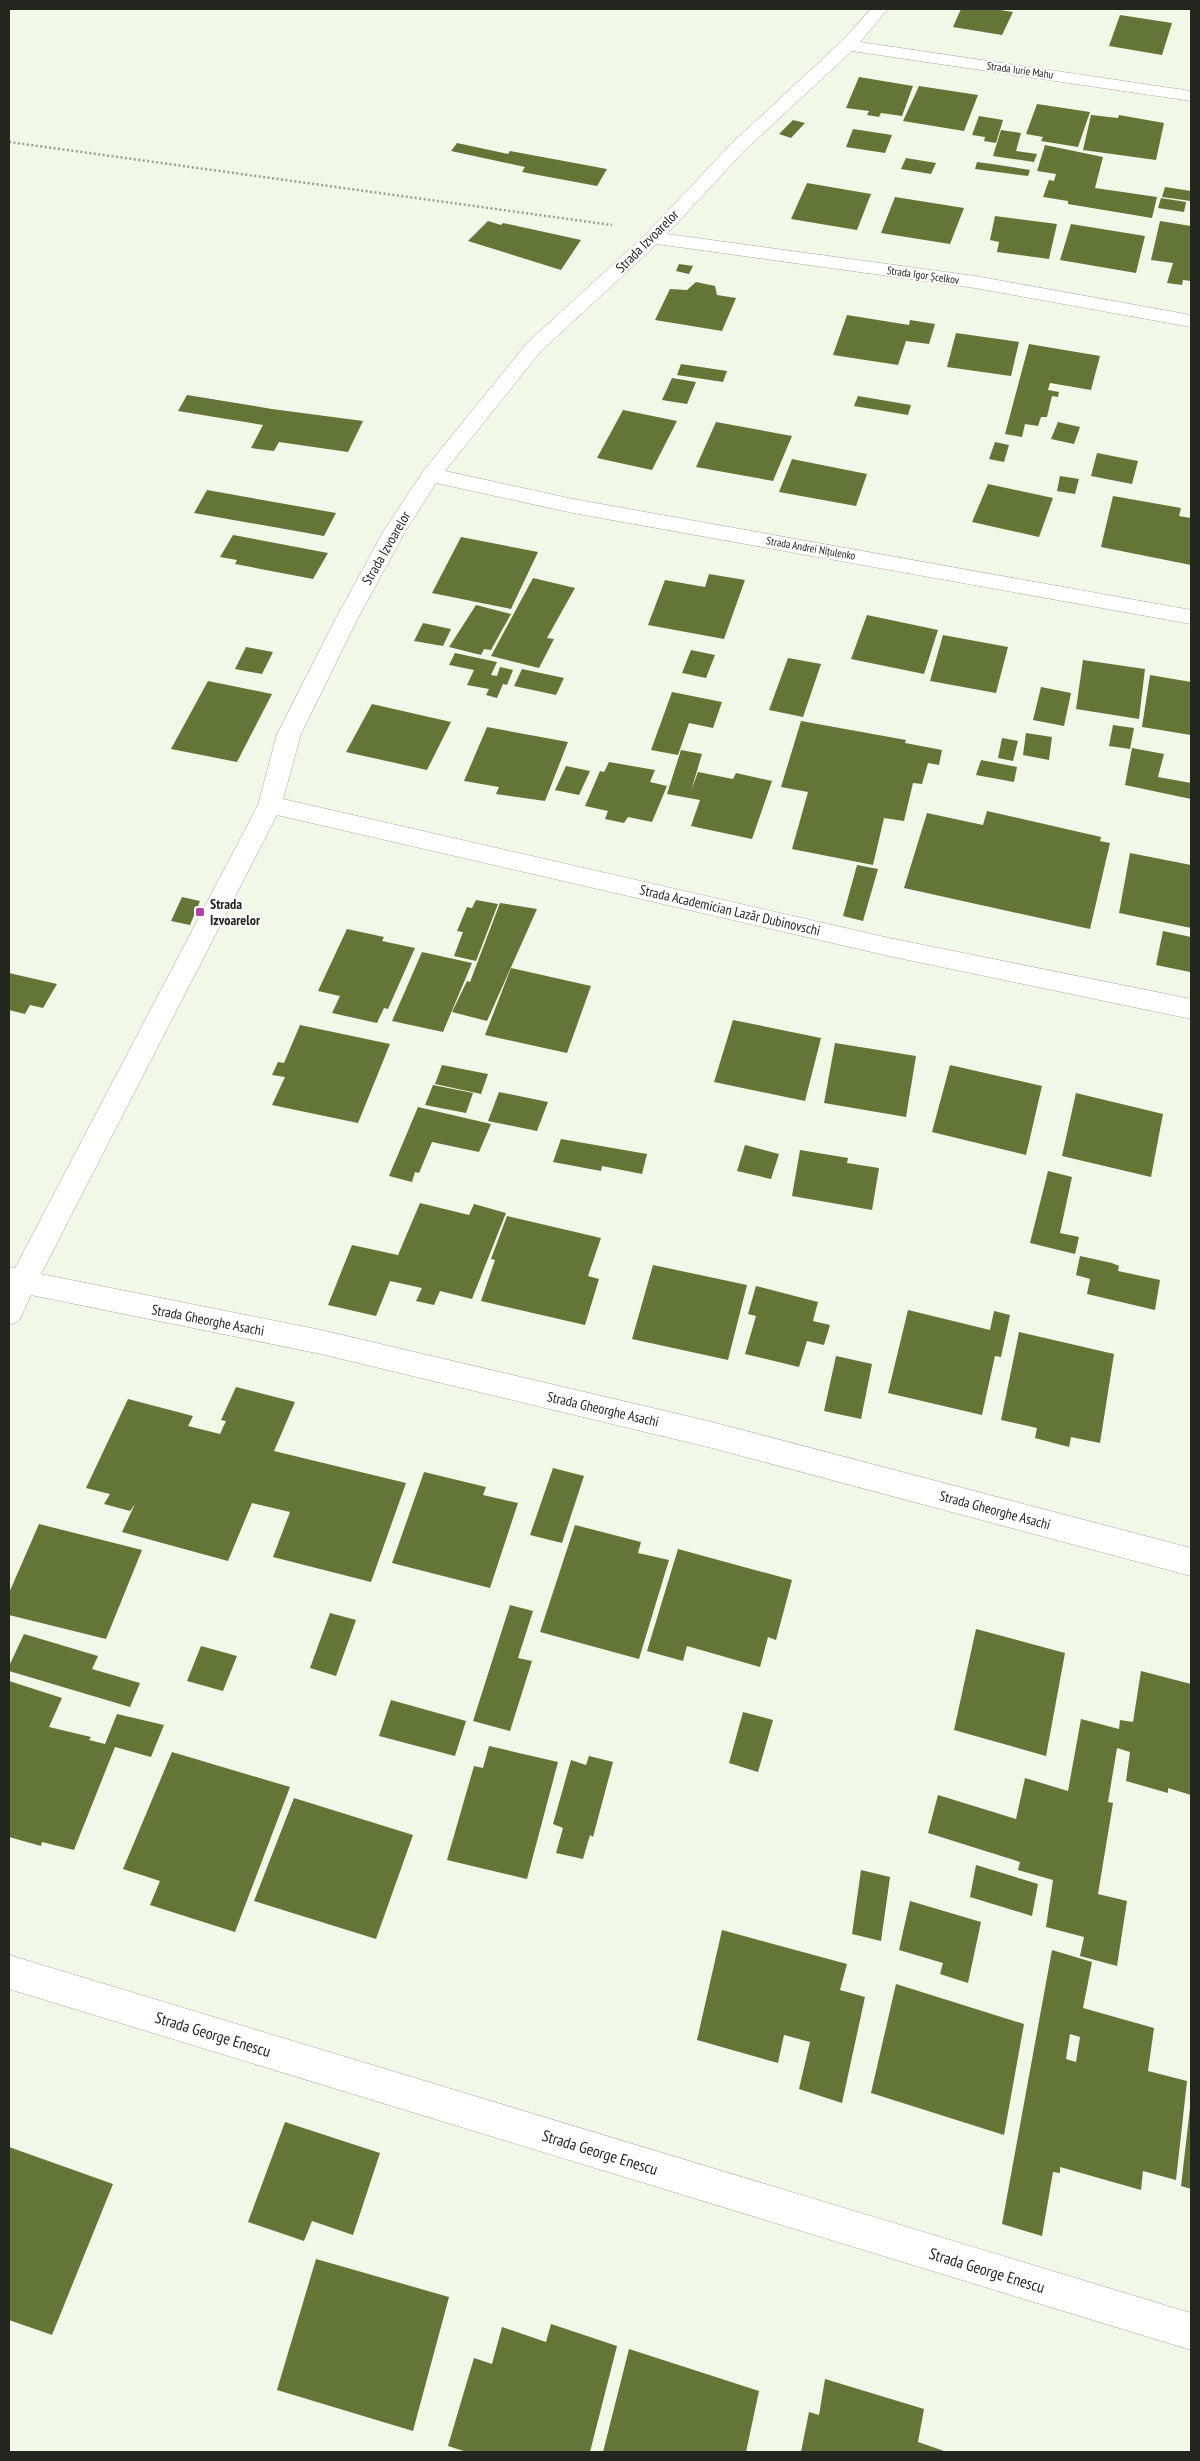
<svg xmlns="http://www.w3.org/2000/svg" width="1200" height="2461" viewBox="0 0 1200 2461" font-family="'PT Sans Narrow',sans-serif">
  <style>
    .building { fill: #647637; fill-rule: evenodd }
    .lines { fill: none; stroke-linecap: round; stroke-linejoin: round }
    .minor-casing { stroke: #a6ac9c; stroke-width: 1 }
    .path { stroke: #9b9f93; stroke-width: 2.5; stroke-dasharray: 2 2.5; stroke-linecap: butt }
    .minor { fill: #fff; fill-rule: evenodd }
    .poi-dot { fill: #b043a2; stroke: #fff; stroke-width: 2 }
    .labels { text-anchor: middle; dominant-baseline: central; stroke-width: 4; stroke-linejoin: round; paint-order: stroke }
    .far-street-label { font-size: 11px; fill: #23251f; stroke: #fff }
    .street-label { font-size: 14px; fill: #23251f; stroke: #fff }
    .poi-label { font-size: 14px; font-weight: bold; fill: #23251f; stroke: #fff; text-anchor: start }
    .near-street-label { font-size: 16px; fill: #23251f; stroke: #fff }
  </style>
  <rect width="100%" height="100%" fill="#f2f8e7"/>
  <g class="building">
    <path d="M961,9H994L1013,12L1002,35L953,27Z"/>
    <path d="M1120,15L1172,23L1162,55L1109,46Z"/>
    <path d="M859,77L913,86L902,116L881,113L879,117L867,115L869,111L846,108Z"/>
    <path d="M919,86L978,95L964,131L903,121Z"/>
    <path d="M1037,104L1090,112L1078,147L1041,141L1043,137L1026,134Z"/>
    <path d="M1091,115L1118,118L1119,115L1164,123L1156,160L1083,150Z"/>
    <path d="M979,116L1003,120L996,143L984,141L985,137L972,135Z"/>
    <path d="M793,120L805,123L791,138L779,134Z"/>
    <path d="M853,129L892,135L885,153L846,147Z"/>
    <path d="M1001,130L1021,133L1016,151L1037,154L1034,162L993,156Z"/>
    <path d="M457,143L508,154L510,151L607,169L597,186L522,172L525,167L451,151Z"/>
    <path d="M1045,145L1103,157L1095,188L1157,197L1152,218L1068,204V201L1043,197L1049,180L1054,181L1056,174L1037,171Z"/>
    <path d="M906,158L936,163L931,174L901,169Z"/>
    <path d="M977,162L992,164L1030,170L1028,176L975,169Z"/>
    <path d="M807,183L871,194L857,230L791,219Z"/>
    <path d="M1165,187L1191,191V201L1162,197Z"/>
    <path d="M895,197L964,208L950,244L881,233Z"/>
    <path d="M1161,198L1186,202L1184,212L1158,208Z"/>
    <path d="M995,216L1057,224L1049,259L997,252L999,242L990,240Z"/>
    <path d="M488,221L501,225L503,223L581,240L561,270L468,241Z"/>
    <path d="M1160,221L1191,226V281L1183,280L1182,285L1167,283L1173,263L1151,260Z"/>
    <path d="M1071,224L1145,236L1136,273L1060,260Z"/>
    <path d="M679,264L693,266L689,274L676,271Z"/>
    <path d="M696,282L715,286L717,295L736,298L722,331L655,320L670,289L687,290Z"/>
    <path d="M847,315L909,325L910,320L935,324L929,344L906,341L898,365L833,355Z"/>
    <path d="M956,333L1019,342L1011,376L947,367Z"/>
    <path d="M1029,344L1100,356L1091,390L1050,383L1048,390L1059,392L1058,397L1052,396L1047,417H1041L1038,426L1025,424L1022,437L1005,434Z"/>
    <path d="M681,364L727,371L723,382L677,375Z"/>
    <path d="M672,378L696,382L687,404L662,400Z"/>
    <path d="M187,395L272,409L363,421L348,452L279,442L274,451L251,448L263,425L178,411Z"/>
    <path d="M858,396L911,405L908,415L854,406Z"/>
    <path d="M623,410L677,421L652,470L597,458Z"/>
    <path d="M716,422L792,436L773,481L696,467Z"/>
    <path d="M1058,422L1080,427L1074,444L1051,439Z"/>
    <path d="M995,442L1009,445L1004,462L989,459Z"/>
    <path d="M1097,453L1138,461L1132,484L1091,476Z"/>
    <path d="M792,459L867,474L856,506L779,492Z"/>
    <path d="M1060,476L1079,479L1075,494L1057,491Z"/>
    <path d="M988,484L1053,498L1039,537L972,522Z"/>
    <path d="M207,490L336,513L324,536L194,513Z"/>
    <path d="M1113,496L1181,508L1179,516L1191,518V565L1101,547Z"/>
    <path d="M233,535L328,553L313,579L235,564L237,560L220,557Z"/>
    <path d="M461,537L538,552L511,609L432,593Z"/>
    <path d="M709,574L745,580L724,639L648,625L665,580L705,587Z"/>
    <path d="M533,578L575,588L547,638L554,639L539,668L491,656Z"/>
    <path d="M476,605L511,614L491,650L484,649L481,655L449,647Z"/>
    <path d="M867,615L938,630L924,674L851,659Z"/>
    <path d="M423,623L451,629L443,646L414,641Z"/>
    <path d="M943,635L1008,647L996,693L930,681Z"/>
    <path d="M246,647L273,652L262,674L235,669Z"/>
    <path d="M691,650L715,655L706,678L682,673Z"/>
    <path d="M455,653L497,662L491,675L497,676L500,667L513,670L507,685L503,684L497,698L486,695L489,689L467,685L474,670L449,665Z"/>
    <path d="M788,658L821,664L803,717L769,710Z"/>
    <path d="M1083,660L1145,669L1139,719L1076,709Z"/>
    <path d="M522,669L564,678L556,695L514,686Z"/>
    <path d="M1150,675L1191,682V735L1142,727Z"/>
    <path d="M208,681L272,694L237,762L171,749Z"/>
    <path d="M1041,687L1071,693L1064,726L1033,720Z"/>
    <path d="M672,692L722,702L713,728L689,723L678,755L651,750Z"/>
    <path d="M372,704L451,722L427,770L346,752Z"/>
    <path d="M801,721L906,740L905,743L942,750L939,765L928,763L922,784L913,783L904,821L884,818L873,865L792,849L808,792L781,787Z"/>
    <path d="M1113,725L1134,728L1130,749L1109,746Z"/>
    <path d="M487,727L568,742L545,801L496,794L499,787L464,781Z"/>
    <path d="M1026,733L1052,737L1049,760L1023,755Z"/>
    <path d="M1002,738L1018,741L1013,761L998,758Z"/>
    <path d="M1132,748L1164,754L1158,777L1191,783V799L1125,785Z"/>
    <path d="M681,750L702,754L691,791L698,772L733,779L736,773L772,781L752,839L691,826L700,800L667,794Z"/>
    <path d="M981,760L1017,767L1014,782L976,775Z"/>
    <path d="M609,762L655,770L650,782L667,786L652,822L628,817L624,823L605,819L608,811L585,806L600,771L604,772Z"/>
    <path d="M566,766L590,771L579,795L555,790Z"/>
    <path d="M987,811L1101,837L1100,841L1110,843L1090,929L904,888L927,813L983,825Z"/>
    <path d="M1130,853L1191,865V928L1119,913Z"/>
    <path d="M857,865L878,869L863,921L843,916Z"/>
    <path d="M182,897L200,901L190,925L171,921Z"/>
    <path d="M476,900L498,904L476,961L454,956L463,932L457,931L467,907L472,908Z"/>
    <path d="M500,903L537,909L487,1021L452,1012L467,981L470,982Z"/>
    <path d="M347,929L384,937L382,941L415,948L388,1009L384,1008L377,1023L332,1013L340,996L318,991Z"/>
    <path d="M1163,931L1191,937L1190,972L1156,965Z"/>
    <path d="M422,952L472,963L443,1032L392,1021Z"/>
    <path d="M511,968L591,986L567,1053L485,1035Z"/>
    <path d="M9,973L57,984L43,1008L30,1005L25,1014L9,1010Z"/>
    <path d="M733,1020L821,1038L805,1101L714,1082Z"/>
    <path d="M300,1025L390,1044L358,1123L272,1105L285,1077L272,1075L278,1062L284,1063Z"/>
    <path d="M835,1043L916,1056L906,1117L824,1103Z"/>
    <path d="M442,1065L488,1074L481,1094L435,1084Z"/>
    <path d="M950,1065L1042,1086L1026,1155L932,1132Z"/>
    <path d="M433,1085L473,1093L466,1113L425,1105Z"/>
    <path d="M499,1092L548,1102L537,1131L488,1121Z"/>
    <path d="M1076,1093L1163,1114L1151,1177L1062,1156Z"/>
    <path d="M418,1107L491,1124L479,1152L432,1142L419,1173L415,1172L412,1182L389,1176Z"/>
    <path d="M561,1139L647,1154L642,1174L602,1166L601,1171L553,1162Z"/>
    <path d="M745,1145L779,1154L771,1179L737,1171Z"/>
    <path d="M800,1150L848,1158L847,1163L879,1168L872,1210L792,1196Z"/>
    <path d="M1048,1171L1072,1177L1060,1233L1079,1237L1075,1254L1030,1243Z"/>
    <path d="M420,1203L469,1215L474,1204L506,1213L472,1299L440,1291L434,1305L416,1301L422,1288L390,1281L376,1316L328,1305L352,1245L398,1255Z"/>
    <path d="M507,1216L601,1238L588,1276L599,1279L585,1325L481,1301L495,1260L491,1259Z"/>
    <path d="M1080,1256L1112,1263L1119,1266L1118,1271L1160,1280L1155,1310L1087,1294L1090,1279L1076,1275Z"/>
    <path d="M653,1265L747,1285L728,1360L632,1339Z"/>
    <path d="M756,1286L818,1302L813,1321L830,1325L824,1345L807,1341L799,1367L745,1354L756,1316L748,1314Z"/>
    <path d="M908,1310L990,1330L994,1311L1010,1315L1001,1357L995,1356L982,1415L888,1393Z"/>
    <path d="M1019,1332L1114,1354L1100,1443L1071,1437L1069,1447L1035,1438L1037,1428L1001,1420Z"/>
    <path d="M836,1356L872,1364L861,1419L824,1411Z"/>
    <path d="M236,1387L295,1402L274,1451L406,1483L371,1582L273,1557L290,1512L252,1503L228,1561L122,1532L135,1504L130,1511L104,1504L110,1494L86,1488L128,1399L193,1416L188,1426L220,1434L226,1421L221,1420Z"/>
    <path d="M553,1468L584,1476L562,1543L530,1535Z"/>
    <path d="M424,1472L486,1487L483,1495L518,1503L490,1588L392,1563Z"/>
    <path d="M39,1524L142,1550L106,1639L9,1615V1593Z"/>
    <path d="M575,1525L641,1542L638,1553L669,1560L639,1659L540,1632Z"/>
    <path d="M678,1549L792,1580L776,1640L768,1637L760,1667L687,1646L683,1661L647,1651Z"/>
    <path d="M510,1605L533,1611L518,1658L532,1661L510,1731L473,1721Z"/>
    <path d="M330,1613L356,1620L336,1676L310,1668Z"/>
    <path d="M976,1629L1065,1653L1046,1756L954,1730Z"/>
    <path d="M24,1634L98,1656L92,1669L140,1683L130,1707L9,1671V1666Z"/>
    <path d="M201,1646L237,1656L223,1691L187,1681Z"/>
    <path d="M1141,1671L1191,1684V1795L1168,1788V1793L1126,1781L1130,1752L1117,1748L1108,1802L1113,1803L1098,1894L1127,1901L1117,1966L1080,1956L1084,1937L1046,1927L1053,1880L1018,1870L1020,1862L928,1833L938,1795L1016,1819L1025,1778L1068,1791L1081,1719L1119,1729L1120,1720L1133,1722Z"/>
    <path d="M9,1681L62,1698L49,1727L91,1737L89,1740L105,1744L117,1714L164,1725L151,1757L115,1747L74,1850L42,1842L41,1846L9,1837Z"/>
    <path d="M391,1700L466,1721L455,1756L379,1736Z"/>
    <path d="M743,1712L773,1720L758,1772L729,1763Z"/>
    <path d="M489,1746L558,1762L527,1879L447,1860L474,1766L483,1768Z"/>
    <path d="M172,1752L290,1787L235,1932L150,1905L160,1881L123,1869Z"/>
    <path d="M589,1756L613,1762L593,1837L590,1835L583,1859L556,1853L563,1828L553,1824L571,1760L586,1765Z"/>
    <path d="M294,1798L413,1835L376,1939L254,1901Z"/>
    <path d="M976,1865L1038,1884L1032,1916L970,1897Z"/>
    <path d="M861,1870L890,1877L881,1941L852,1934Z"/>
    <path d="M910,1901L981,1922L968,1983L940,1974L943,1963L899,1950Z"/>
    <path d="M722,1930L847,1964L840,1990L865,1997L842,2103L799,2089L810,2042L784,2035L778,2063L697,2040Z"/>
    <path d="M1052,1950L1092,1962L1083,2008L1154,2028L1148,2071L1187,2081L1176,2180L1143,2171L1141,2190L1060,2167V2173L1053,2172L1042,2236L1002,2224ZM1070,2034L1080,2037L1076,2062L1066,2059Z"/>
    <path d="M896,1984L1024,2024L1004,2135L871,2093Z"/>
    <path d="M1190,2108H1191V2189L1181,2186Z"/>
    <path d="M285,2122L380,2153L353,2235L312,2221L304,2241L248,2222Z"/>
    <path d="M9,2147L113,2184L52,2335L9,2320Z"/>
    <path d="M316,2259L449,2297L413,2431L277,2390Z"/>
    <path d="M551,2324L617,2346L590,2452H467L448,2446L474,2358L492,2364L502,2327L546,2342Z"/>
    <path d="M629,2349L759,2391L746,2452H603Z"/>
    <path d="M825,2379L924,2409L918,2442L947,2452H801L809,2412L819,2415Z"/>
  </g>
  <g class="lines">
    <defs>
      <g id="minor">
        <path d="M871,9H888L860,42L1191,91V101L852,51L744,151L667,234L975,276L1191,315V327L975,288L657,244L541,351L445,471L573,499L1191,610V624L573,513L436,483L405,532L357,620L301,734L283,799L889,938L1191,999V1019L889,956L277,815L41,1274L321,1330L712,1422L1191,1548V1576L712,1448L321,1354L31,1295L19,1321L9,1325V1267L15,1268L258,805L277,734L335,620L383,532L424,470L527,343L646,234L732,143L842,41Z"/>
        <path d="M9,1955L1191,2313V2350L9,1989Z"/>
      </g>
    </defs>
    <use href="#minor" class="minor-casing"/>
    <path class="path" d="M9,142L612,225"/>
    <use href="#minor" class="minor"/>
  </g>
  <rect class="poi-dot" x="195" y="907" width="10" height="10" rx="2.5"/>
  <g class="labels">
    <g class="far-street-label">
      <text transform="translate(1020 70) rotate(8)">Strada Iurie Mahu</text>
      <text transform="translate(923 275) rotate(8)">Strada Igor Șсelkov</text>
      <text transform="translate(811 548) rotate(10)">Strada Andrei Nițulenko</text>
    </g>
    <g class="street-label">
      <text transform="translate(647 241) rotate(-45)">Strada Izvoarelor</text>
      <text transform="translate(386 548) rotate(-60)">Strada Izvoarelor</text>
      <text transform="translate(730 910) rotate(13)">Strada Academician Lazăr Dubinovschi</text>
      <text transform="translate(208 1320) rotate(11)">Strada Gheorghe Asachi</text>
      <text transform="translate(603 1409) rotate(13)">Strada Gheorghe Asachi</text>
      <text transform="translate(995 1510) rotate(15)">Strada Gheorghe Asachi</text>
    </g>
    <g class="poi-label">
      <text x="210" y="904">Strada<tspan x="210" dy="16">Izvoarelor</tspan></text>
    </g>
    <g class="near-street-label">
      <text transform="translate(213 2034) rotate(17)">Strada George Enescu</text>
      <text transform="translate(600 2152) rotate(17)">Strada George Enescu</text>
      <text transform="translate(987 2270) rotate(17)">Strada George Enescu</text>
    </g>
  </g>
  <rect width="1200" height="2461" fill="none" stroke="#23251f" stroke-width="20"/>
</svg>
